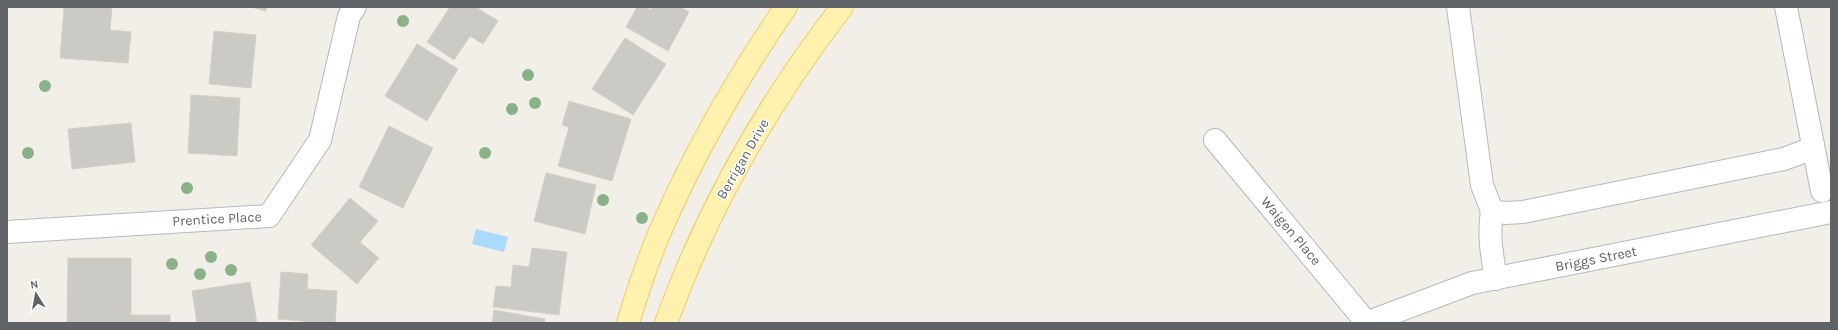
<svg xmlns="http://www.w3.org/2000/svg" width="1838" height="330" viewBox="0 0 1838 330" font-family="Karla,sans-serif">
  <style>
    .water { fill: #aadaff }
    .building { fill: #cccac5; stroke: #d6d1c6 }
    .lines { fill: none; stroke-linecap: round; stroke-linejoin: round }
    .minor-casing { stroke: #b5b8bc; stroke-width: 24 }
    .primary-casing { stroke: #f2c960; stroke-width: 24 }
    .minor { stroke: #fff; stroke-width: 22 }
    .primary { stroke: #fff2af; stroke-width: 22 }
    .tree { fill: #89b387 }
    .labels { text-anchor: middle; dominant-baseline: central; stroke-width: 3; stroke-linejoin: round; paint-order: stroke }
    .street-label { font-size: 14px; fill: #5f6368; stroke: #fff }
  </style>
  <rect width="100%" height="100%" fill="#f1efe8"/>
  <path class="water" d="M476,229L508,237L504,252L472,244Z"/>
  <g class="building">
    <path d="M64,7H112L110,30L131,32L128,63L60,58Z"/>
    <path d="M251,7H267L266,11Z"/>
    <path d="M450,7H476L498,21L483,44L470,36L454,60L427,42Z"/>
    <path d="M637,7H646L651,10L653,7H680L689,12L668,51L626,27Z"/>
    <path d="M214,31L256,35L251,88L209,84Z"/>
    <path d="M625,38L666,64L633,115L592,89Z"/>
    <path d="M417,44L458,69L427,121L385,96Z"/>
    <path d="M191,95L240,98L237,156L188,153Z"/>
    <path d="M569,101L631,119L612,181L558,166L569,127L562,125Z"/>
    <path d="M131,123L135,162L72,169L68,129Z"/>
    <path d="M389,126L433,148L403,208L359,187Z"/>
    <path d="M546,173L596,185L585,234L534,221Z"/>
    <path d="M350,198L378,221L360,242L379,258L357,284L311,245Z"/>
    <path d="M532,248L567,252L559,315L493,307L496,286L511,287L513,265L529,267Z"/>
    <path d="M68,258H131V315H170V323H67Z"/>
    <path d="M281,272L308,274L307,289L337,291L335,323H303V321L278,319Z"/>
    <path d="M250,282L257,323H197L192,291Z"/>
    <path d="M494,310L545,319V323H492Z"/>
  </g>
  <g class="lines">
    <defs>
      <g id="minor">
        <path d="M1458,7L1482,185L1492,211L1505,213L1523,212L1784,159L1805,151L1813,145"/>
        <path d="M1786,7L1822,191"/>
        <path d="M1215,140L1367,323"/>
        <path d="M1492,211C1488,235 1492,255 1496,279"/>
        <path d="M7,232L269,216L320,140L349,16L355,7"/>
        <path d="M1366,323L1472,283L1831,212"/>
      </g>
      <g id="primary">
        <path d="M628,323C637,293 647,263 659,234C693,155 737,78 786,7"/>
        <path d="M666,323C707,209 768,103 842,7"/>
      </g>
    </defs>
    <use href="#minor" class="minor-casing"/>
    <use href="#primary" class="primary-casing"/>
    <use href="#minor" class="minor"/>
    <use href="#primary" class="primary"/>
  </g>
  <g class="tree">
    <circle cx="403" cy="21" r="6"/>
    <circle cx="528" cy="75" r="6"/>
    <circle cx="45" cy="86" r="6"/>
    <circle cx="535" cy="103" r="6"/>
    <circle cx="512" cy="109" r="6"/>
    <circle cx="28" cy="153" r="6"/>
    <circle cx="485" cy="153" r="6"/>
    <circle cx="187" cy="188" r="6"/>
    <circle cx="603" cy="200" r="6"/>
    <circle cx="642" cy="218" r="6"/>
    <circle cx="211" cy="257" r="6"/>
    <circle cx="172" cy="264" r="6"/>
    <circle cx="231" cy="270" r="6"/>
    <circle cx="200" cy="274" r="6"/>
  </g>
  <g class="labels">
    <g class="street-label">
      <text transform="translate(743 159) rotate(-60)">Berrigan Drive</text>
      <text transform="translate(217 219) rotate(-3)">Prentice Place</text>
      <text transform="translate(1291 231) rotate(50)">Waigen Place</text>
      <text transform="translate(1596 259) rotate(-11)">Briggs Street</text>
    </g>
  </g>
  <rect width="1838" height="330" fill="none" stroke="#5f6368" stroke-width="16"/>
  <g transform="translate(36 294) rotate(349)" stroke="#ffffff" stroke-width="3" paint-order="stroke">
  <path d="M0-3L7 15L0 10L-7 15Z" fill="#5f6368"/>
  <text y="-6" font-size="11" font-weight="bold" text-anchor="middle" fill="#5f6368">N</text>
  </g>
</svg>
